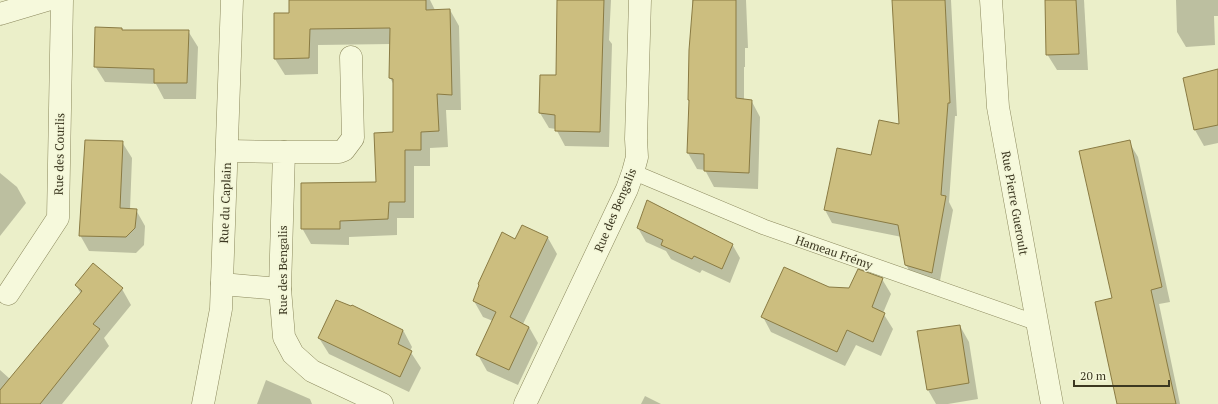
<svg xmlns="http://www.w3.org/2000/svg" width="1218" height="404" viewBox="0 0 1218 404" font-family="'PT Serif',serif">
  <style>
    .shadow { fill: #0003 }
    .building { fill: #ccbe7f; stroke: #8a7b43 }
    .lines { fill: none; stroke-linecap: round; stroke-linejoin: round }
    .lane-casing { stroke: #8b885d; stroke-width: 16 }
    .street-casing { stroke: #8b885d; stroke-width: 23 }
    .lane { stroke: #f6f9dc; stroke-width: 15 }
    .street { stroke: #f6f9dc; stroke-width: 22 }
    .labels { text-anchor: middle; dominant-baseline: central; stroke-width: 3; stroke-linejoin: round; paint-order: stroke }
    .street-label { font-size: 12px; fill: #3c3821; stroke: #f3f6d8 }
  </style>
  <rect width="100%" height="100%" fill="#ebefc9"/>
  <g class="shadow">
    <path d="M290,0H430L435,10H450L459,26L461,110H446L448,147L430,148V166H414V218H397V235L349,237V245L311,244L302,228L377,183L394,133V85L390,78L391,44L318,45V74L285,75L275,59L290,14Z"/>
    <path d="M558,0H611L609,40L612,44L609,147L565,146L556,129L549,128L540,113L557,76Z"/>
    <path d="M692,0H746L748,48H745V67H744V100H751L760,117L758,189L714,187L705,170L697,169L688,153L690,102L689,100L690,50L693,20Z"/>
    <path d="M893,0H951L957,116H955L949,202L953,210L939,286L914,278L906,265L902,237L832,223L825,210L900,126Z"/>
    <path d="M1045,0H1084L1088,70H1057L1047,54Z"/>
    <path d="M1176,0H1218V16H1214L1215,45L1186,47L1177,32Z"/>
    <path d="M122,29L123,31H188L198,47L196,99H164L156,84L105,82L95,66Z"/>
    <path d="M1218,70V143L1204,146L1195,130Z"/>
    <path d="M122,142L132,158L130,210H136L145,226L144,245L136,253L89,251L80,235Z"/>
    <path d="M1129,142L1138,157L1170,302L1159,304L1180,404H1118L1113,299Z"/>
    <path d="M0,173L17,187L26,203L0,236Z"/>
    <path d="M523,226L548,238L557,254L523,324L529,327L538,343L518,385L487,371L478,355L493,321L483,317L474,301L516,240Z"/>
    <path d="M638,228L732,244L740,258L730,283L702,270L700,273L671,259L666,251L646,242Z"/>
    <path d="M93,264L122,289L131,305L104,338L109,346L62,404H0V370L10,379L81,294L76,285Z"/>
    <path d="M882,279L891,294L883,313L893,329L881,356L856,345L845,366L771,332L763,317L847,297Z"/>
    <path d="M960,326L969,342L978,399L948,404H936L928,390Z"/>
    <path d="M403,330L412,347L410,351L421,368L409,392L329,354L319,338Z"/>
    <path d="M266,380L310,399L312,404H257Z"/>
    <path d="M645,396L661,404H641Z"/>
  </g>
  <g class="building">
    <path d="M289,0H426V10L450,9L452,95L437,94L439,131L421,132V150H405V202H389L388,219L340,221V229H301V183L376,182L374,133L393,132V79L389,78L390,28L310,29L309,58L274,59V13H289Z"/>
    <path d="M557,0H604L600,132L555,131V115L539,113L540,75H556Z"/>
    <path d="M693,0H736V98L752,100L749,173L704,171V154L687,153L689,100H688L689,50Z"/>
    <path d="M892,0H945L950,103H948L941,195L946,196L932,273L905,265L898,225L824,210L837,148L871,155L879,120L899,124Z"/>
    <path d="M1045,0H1076L1079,54L1046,55Z"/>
    <path d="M95,27L122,28V30H189L187,83H154V69L94,67Z"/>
    <path d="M1218,69V125L1194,130L1183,78Z"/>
    <path d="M85,140L123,141L120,208L137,209L135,228L126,237L79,236Z"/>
    <path d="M1130,140L1162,287L1151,290L1176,404H1117L1095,302L1112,298L1079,151Z"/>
    <path d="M647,200L733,244L722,269L694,256L692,259L661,245L663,240L637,228Z"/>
    <path d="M522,225L548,237L510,317L529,327L509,370L476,355L496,312L473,301L479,285L478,284L502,232L515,239Z"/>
    <path d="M93,263L123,288L93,324L100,329L40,404H0V390L82,291L75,285Z"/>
    <path d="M784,267L829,287L849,288L858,269L883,278L872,307L885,313L873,342L847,330L837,352L761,317Z"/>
    <path d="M336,300L351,306L352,305L403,330L398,344L412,351L400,377L318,338Z"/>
    <path d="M960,325L969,383L927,390L917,331Z"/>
  </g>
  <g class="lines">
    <defs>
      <path id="lane" d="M633,172L764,227L1037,323"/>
      <g id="street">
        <path d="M991,0L998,107L1052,404"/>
        <path d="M0,14L47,0"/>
        <path d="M227,151L284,152L280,289L284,337L293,354L312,371L382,404"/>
        <path d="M284,152H339L344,150L353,138L351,57"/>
        <path d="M222,284L280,289"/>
        <path d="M8,294L58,218L62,0"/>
        <path d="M203,404L221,309L232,0"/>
        <path d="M525,404L627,189L633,172L637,157L636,139L640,0"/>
      </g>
    </defs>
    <use href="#lane" class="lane-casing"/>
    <use href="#street" class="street-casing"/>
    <use href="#lane" class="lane"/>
    <use href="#street" class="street"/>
  </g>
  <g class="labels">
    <g class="street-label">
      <text transform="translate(59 154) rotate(-89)">Rue des Courlis</text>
      <text transform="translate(225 203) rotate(-88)">Rue du Caplain</text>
      <text transform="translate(1015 203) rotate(80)">Rue Pierre Gueroult</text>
      <text transform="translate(615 210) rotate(-67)">Rue des Bengalis</text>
      <text transform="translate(834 252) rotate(19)">Hameau Frémy</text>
      <text transform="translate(282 270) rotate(-90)">Rue des Bengalis</text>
    </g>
  </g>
  <path d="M1074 380v6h95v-6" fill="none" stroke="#3c3821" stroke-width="2"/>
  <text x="1080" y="380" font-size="12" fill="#3c3821" stroke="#f3f6d8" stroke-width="3" paint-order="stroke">20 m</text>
</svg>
